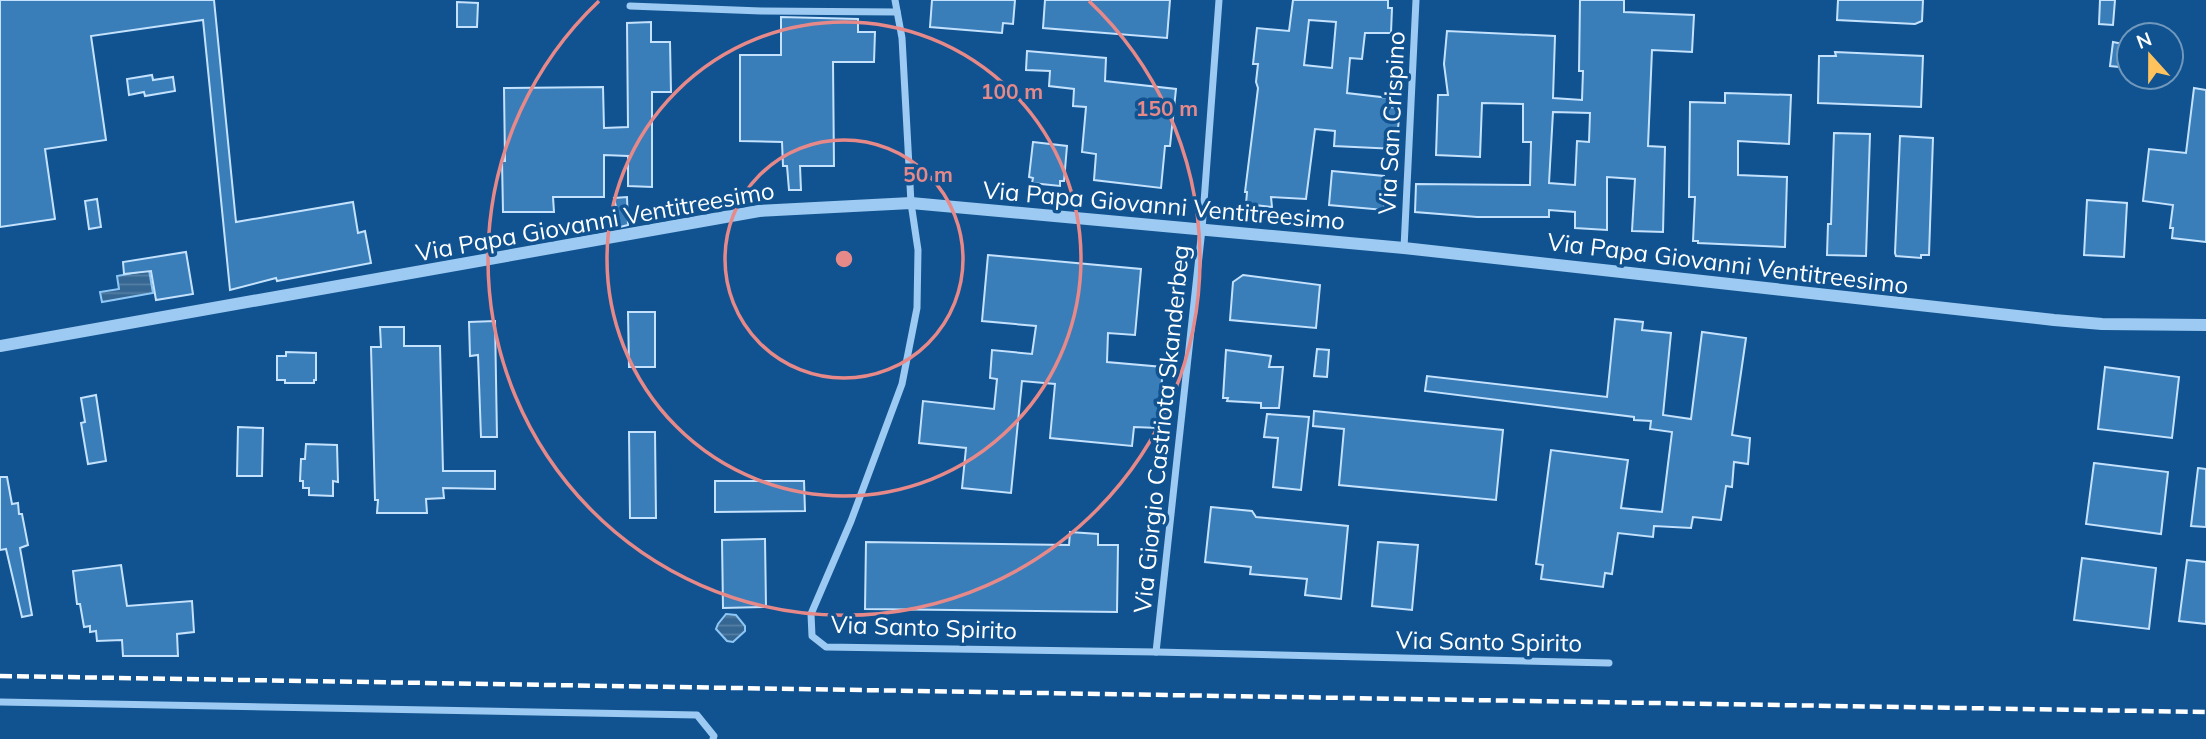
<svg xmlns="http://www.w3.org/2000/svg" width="2206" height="739" viewBox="0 0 2206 739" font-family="Mulish,sans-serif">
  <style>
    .water { fill: url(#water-rules); stroke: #8ec7f6; stroke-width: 2 }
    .building { fill: #3a7eb9; stroke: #c4e2fd; stroke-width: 2; fill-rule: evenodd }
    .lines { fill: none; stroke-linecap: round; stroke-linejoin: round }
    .minor { stroke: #9dcaf2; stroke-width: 7 }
    .tertiary { stroke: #9dcaf2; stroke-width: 12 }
    .rail { stroke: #fff; stroke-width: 4.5; stroke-dasharray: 12 5; stroke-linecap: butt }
    .ring { fill: none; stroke: #e88989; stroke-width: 3.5 }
    .labels { text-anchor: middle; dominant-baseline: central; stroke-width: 7; stroke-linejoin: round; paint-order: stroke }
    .street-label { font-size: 24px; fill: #fff; stroke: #115390 }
    .centre { fill: #e88989; stroke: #115390; stroke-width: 3.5 }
    .ring-label { font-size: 21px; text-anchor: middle; font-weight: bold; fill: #e88989; stroke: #115390; stroke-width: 7; stroke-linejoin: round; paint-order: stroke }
  </style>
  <defs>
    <pattern id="water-rules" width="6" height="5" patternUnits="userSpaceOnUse" patternTransform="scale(1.75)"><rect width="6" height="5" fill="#366793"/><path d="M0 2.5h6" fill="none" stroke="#547ea3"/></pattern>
  </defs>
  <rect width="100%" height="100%" fill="#115390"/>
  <g class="water">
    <path d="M149,270L153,293L102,302L100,292L119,289L117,276Z"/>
    <path d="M726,614L736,615L745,626V631L733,642L727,641L716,629L718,624Z"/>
  </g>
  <g class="building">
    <path d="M0,0H214L236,222L353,202L358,233L365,231L371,263L277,281L276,278L230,290L203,20L91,36L106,140L45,149L55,219L0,227Z"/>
    <path d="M932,0H1015L1013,24L1003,23L1002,33L930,27Z"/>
    <path d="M1045,0H1170L1167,38L1043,28Z"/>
    <path d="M1293,0H1388V8H1392L1391,33H1365L1362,59L1350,58L1347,93L1389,98V107L1400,108L1396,149L1334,146L1335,131L1315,129L1306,199L1271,197L1272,207L1246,204L1247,192H1245L1258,88L1256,82L1258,64H1253L1257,28L1289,31ZM1309,20L1336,22L1332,68L1304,65Z"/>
    <path d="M1580,0H1624V12L1694,15L1692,52L1652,50L1648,146L1665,147L1663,232L1632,231L1635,179L1607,177V230L1575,228V212L1549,210V217H1477L1415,212L1416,184L1530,185L1531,142H1523V104L1482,103L1480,157L1436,155L1438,95H1448L1444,64L1447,31L1555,36L1553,98L1582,100L1583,71H1579ZM1553,112L1590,113L1589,142L1577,141L1575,185L1549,183Z"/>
    <path d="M1838,0H1923L1922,21L1915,24L1837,20Z"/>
    <path d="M2100,0H2115L2113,25L2099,24Z"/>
    <path d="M457,2L478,3L477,27H457Z"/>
    <path d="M781,17L858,19V32H875L874,62H833L834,166H800L801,190H789L787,166H783L782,142L740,141V55H781Z"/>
    <path d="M651,22V42H670L671,92H652V187L628,186V156L604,155V197H553L554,212H503L502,161H505L504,88L603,87L604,128L628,127L627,23Z"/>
    <path d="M2113,42L2129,45V68L2110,66Z"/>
    <path d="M1027,51L1106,58L1105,81L1176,89L1170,146H1165L1161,188L1094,180L1096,154L1082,152L1086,107L1073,106L1074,89L1049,86L1050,71L1026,70Z"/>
    <path d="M1835,52L1923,56L1921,107L1818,103L1819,56H1836Z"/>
    <path d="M152,75L153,80L173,77L175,91L145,96L144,92L129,95L127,79Z"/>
    <path d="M2194,88L2206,90V242L2172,238L2173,228H2170L2173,205L2143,201L2149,149L2186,153Z"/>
    <path d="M1725,93L1791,95L1789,144L1738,141V175L1787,177L1785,247L1698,243V241H1693L1695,197H1689L1690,102L1725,103Z"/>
    <path d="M1834,133L1870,134L1866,256L1827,255L1828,224H1831Z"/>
    <path d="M1900,136L1933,138L1929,255H1921V258L1896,256L1895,253Z"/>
    <path d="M1033,142L1067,146L1064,181H1060V186L1032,183L1033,178L1029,177Z"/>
    <path d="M1332,171L1384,176V210L1329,205Z"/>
    <path d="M627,197L628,225L620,227L614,198Z"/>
    <path d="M97,199L101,227L89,229L85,201Z"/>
    <path d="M2087,200L2127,203L2124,257L2084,255Z"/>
    <path d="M186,252L193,294L156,300L151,271L124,274L123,262Z"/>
    <path d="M988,255L1141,269L1135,335L1108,333L1107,362L1163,367L1158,428L1134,427L1132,446L1050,438L1055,384L1022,381L1011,493L962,488L966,448L919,443L923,401L994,409L997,379L990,378L992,350L1032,354L1036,326L982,321Z"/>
    <path d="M1243,275L1320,285L1316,328L1230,320L1233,282Z"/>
    <path d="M628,312H655V367H629Z"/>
    <path d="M1615,319L1643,322L1642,330L1671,333L1663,415L1691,419L1702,332L1746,338L1732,435L1750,438L1748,464L1734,462L1732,487L1726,486L1721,520L1693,517L1691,528L1654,526L1653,537L1618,533L1612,574L1605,573L1603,587L1541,579L1543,565L1536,564L1551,450L1628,460L1621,508L1662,512L1672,432L1650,429L1651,421L1634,420V417L1425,391L1427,376L1607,397Z"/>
    <path d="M495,321L497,437H481L478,355L470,356L469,322Z"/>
    <path d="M380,327H404V346H440L443,471H495V489L443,488L444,498L426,499L427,513H377L378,500H375L371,347H381Z"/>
    <path d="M1317,349L1329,350L1327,377L1314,376Z"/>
    <path d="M1226,350L1271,356L1269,367H1283L1279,408H1261V403L1227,401L1228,398H1223Z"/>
    <path d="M286,352L316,353V380H314V383H285V380H277V356H286Z"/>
    <path d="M2105,367L2179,377L2172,438L2098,429Z"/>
    <path d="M96,395L106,461L88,464L81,423L85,422L81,398Z"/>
    <path d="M1314,411L1503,430L1496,500L1339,485L1344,429L1313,426Z"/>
    <path d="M1267,414L1309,417L1301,490L1273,487L1278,438L1264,437Z"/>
    <path d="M238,427L263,428L262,476H237Z"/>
    <path d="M629,432H655L656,518H630Z"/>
    <path d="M306,444L337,445L338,482L333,481V496L309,495V488H303V481H300L301,459H305Z"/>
    <path d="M2094,463L2168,472L2161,534L2086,524Z"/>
    <path d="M2198,468L2206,469V527L2191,526Z"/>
    <path d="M0,477H7L12,504L18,503L19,514H22L28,545L20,548L32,615L22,617L6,549L0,550Z"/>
    <path d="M715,481H804L805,511L715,512Z"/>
    <path d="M1211,507L1252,511L1256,517L1348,526L1341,599L1305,595L1307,579L1250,574L1251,567L1205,562Z"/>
    <path d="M1070,532L1098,534V545H1118L1117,612L865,609L866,542L1069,545Z"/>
    <path d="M765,539L766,607L723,608L722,540Z"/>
    <path d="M1378,542L1418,545L1412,610L1372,606Z"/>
    <path d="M2082,558L2156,568L2149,629L2074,620Z"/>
    <path d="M2187,560L2206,562V624L2179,621Z"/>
    <path d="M121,565L127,606L192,601L194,632L177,634L178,656H123L122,640L97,641L96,631L90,632V626L84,627L80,604H77L73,571Z"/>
  </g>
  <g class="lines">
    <g class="minor">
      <path d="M895,0L902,38L911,203L918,250L917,308L902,384L851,521L811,614L812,636L826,647L1156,652L1609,663"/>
      <path d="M630,6L761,11L897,12"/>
      <path d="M1404,248L1416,0"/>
      <path d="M1156,652L1202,229L1219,0"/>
      <path d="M0,702L697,715L714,736L713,739"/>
    </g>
    <path class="tertiary" d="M0,346L759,211L911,203L1404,248L2054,320L2102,324L2206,325"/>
    <path class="rail" d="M0,676L2206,712"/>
  </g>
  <g class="ring">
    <circle cx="844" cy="259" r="119"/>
    <circle cx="844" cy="259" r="237"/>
    <path d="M1089 1A356 356 0 1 1 599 1"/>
  </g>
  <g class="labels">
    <g class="street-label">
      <text transform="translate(1391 123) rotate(-87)">Via San Crispino</text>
      <text transform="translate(1164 205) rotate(5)">Via Papa Giovanni Ventitreesimo</text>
      <text transform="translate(595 221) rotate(-10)">Via Papa Giovanni Ventitreesimo</text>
      <text transform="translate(1728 263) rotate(7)">Via Papa Giovanni Ventitreesimo</text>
      <text transform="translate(1161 429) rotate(-84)">Via Giorgio Castriota Skanderbeg</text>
      <text transform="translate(924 627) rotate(2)">Via Santo Spirito</text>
      <text transform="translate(1489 641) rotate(1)">Via Santo Spirito</text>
    </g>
  </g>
  <circle cx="844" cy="259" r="10" class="centre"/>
  <g class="ring-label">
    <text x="1012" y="99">100 m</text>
    <text x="1167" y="116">150 m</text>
    <text x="928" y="182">50 m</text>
  </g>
  <g transform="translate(2150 56) rotate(339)"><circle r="33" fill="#115390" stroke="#7098bc" stroke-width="2"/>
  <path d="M0-5L12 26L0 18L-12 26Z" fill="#ffc35e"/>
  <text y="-10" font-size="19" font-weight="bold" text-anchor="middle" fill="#ffffff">N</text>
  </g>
</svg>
